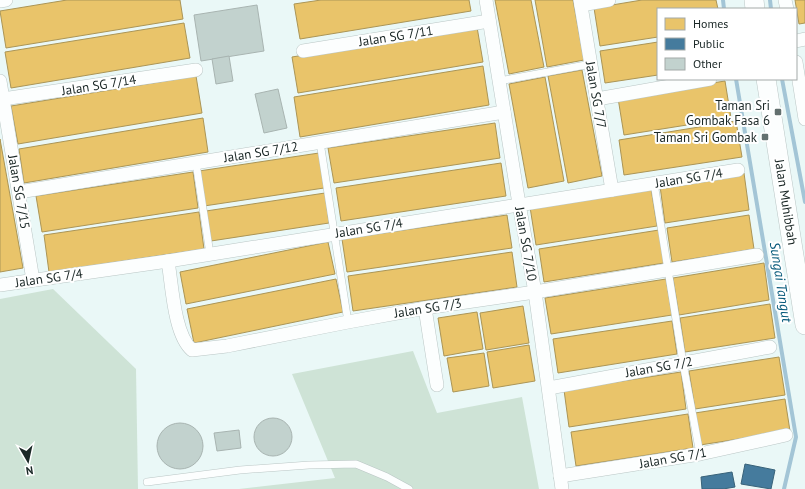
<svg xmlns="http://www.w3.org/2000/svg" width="805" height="489" viewBox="0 0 805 489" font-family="'PT Sans',sans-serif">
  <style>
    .green { fill: #cee3d6 }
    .homes { fill: #e9c46a; stroke: #ab9556 }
    .public { fill: #457b9d; stroke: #386279 }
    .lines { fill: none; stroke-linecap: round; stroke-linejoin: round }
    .stream { stroke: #a3c5d6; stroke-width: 4 }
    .building { fill: #c2d2ce; stroke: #a8b4b1 }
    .lane-casing { stroke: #bac6c5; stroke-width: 8 }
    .street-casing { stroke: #bac6c5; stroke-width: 14 }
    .secondary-casing { stroke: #bac6c5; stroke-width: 20 }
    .lane { stroke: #fcfefe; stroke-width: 7 }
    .street { stroke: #fcfefe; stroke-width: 13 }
    .secondary { stroke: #fcfefe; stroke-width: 19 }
    .poi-dot { fill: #63706f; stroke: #fff; stroke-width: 1.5 }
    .labels { text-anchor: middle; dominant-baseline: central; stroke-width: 4; stroke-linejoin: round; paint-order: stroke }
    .street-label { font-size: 13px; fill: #1a2726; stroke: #fff }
    .poi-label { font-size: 13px; fill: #1a2726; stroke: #fff; text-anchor: end }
    .water-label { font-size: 14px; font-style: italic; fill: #045879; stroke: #fff }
  </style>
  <rect width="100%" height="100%" fill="#eaf8f7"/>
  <g class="green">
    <path d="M53,289L136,369L138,489H0V299Z"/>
    <path d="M413,351L437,413L522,397L539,489H239L335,478L292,374Z"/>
  </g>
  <g class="homes">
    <path d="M67,0H180L183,19L6,48L0,11Z"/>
    <path d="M321,0H469L471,11L300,39L294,4Z"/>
    <path d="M495,0H531L544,67L509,74Z"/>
    <path d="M535,0H573L584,60L547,67Z"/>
    <path d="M642,0H716L718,9H658V37L600,46L594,8Z"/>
    <path d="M795,0H805V23L799,24Z"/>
    <path d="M184,23L190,58L11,88L5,52Z"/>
    <path d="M477,27L483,62L298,93L292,57Z"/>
    <path d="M658,42V75L605,83L600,51Z"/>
    <path d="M483,66L489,105L300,137L294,97Z"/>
    <path d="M582,70L602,176L568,183L548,76Z"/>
    <path d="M196,76L202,113L18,144L11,106Z"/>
    <path d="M545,77L564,181L528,188L509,84Z"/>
    <path d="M725,81L731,118L624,135L618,98Z"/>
    <path d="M203,118L208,152L24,183L19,149Z"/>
    <path d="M736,121L742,157L624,175L619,140Z"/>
    <path d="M495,123L500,158L334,183L328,148Z"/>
    <path d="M0,139L23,268L0,272Z"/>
    <path d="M319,153L324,188L204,206L199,171Z"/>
    <path d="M501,163L506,196L341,221L336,188Z"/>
    <path d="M193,172L198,208L42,232L36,196Z"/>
    <path d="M744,173L749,210L665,223L660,186Z"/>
    <path d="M651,188L657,226L536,245L530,207Z"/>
    <path d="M325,193L329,223L211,241L206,211Z"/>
    <path d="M199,212L204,249L49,272L44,235Z"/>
    <path d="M507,215L512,248L347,272L342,239Z"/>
    <path d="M749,215L754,249L672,262L667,228Z"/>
    <path d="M659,230L664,263L544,282L539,249Z"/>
    <path d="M328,242L335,274L186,304L180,272Z"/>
    <path d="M512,252L517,287L353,311L348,276Z"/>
    <path d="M764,263L769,300L679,315L673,278Z"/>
    <path d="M336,279L343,312L194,343L187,309Z"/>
    <path d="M666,279L672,315L551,334L545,298Z"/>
    <path d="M770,304L775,338L685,352L680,318Z"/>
    <path d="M523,306L529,343L486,350L480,313Z"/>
    <path d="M477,312L483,349L444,356L438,318Z"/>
    <path d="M672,321L677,354L558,373L553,339Z"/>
    <path d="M529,345L535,381L493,388L487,352Z"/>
    <path d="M484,353L489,386L453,392L447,358Z"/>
    <path d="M779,357L785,395L695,409L689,371Z"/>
    <path d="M681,372L686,409L569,427L564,390Z"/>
    <path d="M785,399L790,431L700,445L695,413Z"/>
    <path d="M688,414L693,448L576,466L571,432Z"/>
  </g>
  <g class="public">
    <path d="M745,464L775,470L771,489L741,484Z"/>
    <path d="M732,472L735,487L723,489H702L701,477Z"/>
  </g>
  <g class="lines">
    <g class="stream">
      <path d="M723,0L724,9"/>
      <path d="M770,0L771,9"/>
      <path d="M736,79L796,437L784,489"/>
      <path d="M782,79L805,202"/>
    </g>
  </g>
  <g class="building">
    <path d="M257,5L264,51L201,61L194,15Z"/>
    <path d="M229,56L233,81L216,84L212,59Z"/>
    <path d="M278,89L287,128L264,133L255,94Z"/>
    <circle cx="273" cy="437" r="19"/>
    <circle cx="180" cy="446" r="23"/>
    <path d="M239,430L241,448L217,451L214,433Z"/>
  </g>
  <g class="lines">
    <defs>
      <g id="lane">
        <path d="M499,81L591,64"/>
        <path d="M320,142L348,322"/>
        <path d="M196,163L210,254"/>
        <path d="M654,183L683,363L700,454"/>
        <path d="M147,482L240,470L309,465L356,464L387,477L409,489"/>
      </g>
      <g id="street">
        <path d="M486,0L519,204L535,292L562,489"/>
        <path d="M580,0L612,190"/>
        <path d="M785,0L787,9"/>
        <path d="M0,1L6,0"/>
        <path d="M581,5L609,0"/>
        <path d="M796,41L805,39"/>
        <path d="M303,51L489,21"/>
        <path d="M796,62L805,119"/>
        <path d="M0,81L33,280"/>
        <path d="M3,99L196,70"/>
        <path d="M597,99L710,79"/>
        <path d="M19,192L504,112"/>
        <path d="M168,261C172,285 174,335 192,350L227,346L348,322L425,308L535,292L757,255"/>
        <path d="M0,285L168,261L738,170"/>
        <path d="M425,308L437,385"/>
        <path d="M549,388L770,347"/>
        <path d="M560,476L700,454L786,435"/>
      </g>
      <g id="secondary">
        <path d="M754,0L755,9"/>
        <path d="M766,79L805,325"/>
      </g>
    </defs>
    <use href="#lane" class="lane-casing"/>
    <use href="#street" class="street-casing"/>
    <use href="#secondary" class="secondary-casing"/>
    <use href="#lane" class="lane"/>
    <use href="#street" class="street"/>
    <use href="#secondary" class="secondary"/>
  </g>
  <g class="poi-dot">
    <rect x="774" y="108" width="8" height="8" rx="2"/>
    <rect x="761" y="133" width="8" height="8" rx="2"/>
  </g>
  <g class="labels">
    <g class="street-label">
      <text transform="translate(396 36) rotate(-9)">Jalan SG 7/11</text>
      <text transform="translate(99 85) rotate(-9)">Jalan SG 7/14</text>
      <text transform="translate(596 95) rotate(80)">Jalan SG 7/7</text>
      <text transform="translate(261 152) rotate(-9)">Jalan SG 7/12</text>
      <text transform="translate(689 178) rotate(-9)">Jalan SG 7/4</text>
      <text transform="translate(19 192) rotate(80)">Jalan SG 7/15</text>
      <text transform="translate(786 202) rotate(81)">Jalan Muhibbah</text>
      <text transform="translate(369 228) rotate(-9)">Jalan SG 7/4</text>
      <text transform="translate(526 244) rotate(80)">Jalan SG 7/10</text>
      <text transform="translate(49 278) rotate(-8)">Jalan SG 7/4</text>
      <text transform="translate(428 308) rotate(-9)">Jalan SG 7/3</text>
      <text transform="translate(659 367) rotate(-10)">Jalan SG 7/2</text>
      <text transform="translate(673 458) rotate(-10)">Jalan SG 7/1</text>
    </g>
    <g class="poi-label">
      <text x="770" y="105">Taman Sri<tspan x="770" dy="15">Gombak Fasa 6</tspan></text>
      <text x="757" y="137">Taman Sri Gombak</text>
    </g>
    <g class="water-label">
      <text transform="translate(781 282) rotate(81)">Sungai Tangut</text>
    </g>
  </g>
  <rect x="657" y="8" width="140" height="72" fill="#ffffff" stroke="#a3a9a8"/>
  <rect x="665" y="18" width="20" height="12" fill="#e9c46a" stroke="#a3a9a8"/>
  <text x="693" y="28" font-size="12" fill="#1a2726">Homes</text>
  <rect x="665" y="38" width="20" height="12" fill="#457b9d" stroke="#a3a9a8"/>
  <text x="693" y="48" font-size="12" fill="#1a2726">Public</text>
  <rect x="665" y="58" width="20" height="12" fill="#c2d2ce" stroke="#a3a9a8"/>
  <text x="693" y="68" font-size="12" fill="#1a2726">Other</text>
  <g transform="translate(28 461) rotate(171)" stroke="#ffffff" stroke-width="3" paint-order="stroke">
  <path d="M0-3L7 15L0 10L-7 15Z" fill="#1a2726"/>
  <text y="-6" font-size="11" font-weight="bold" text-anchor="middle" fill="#1a2726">N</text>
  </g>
</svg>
